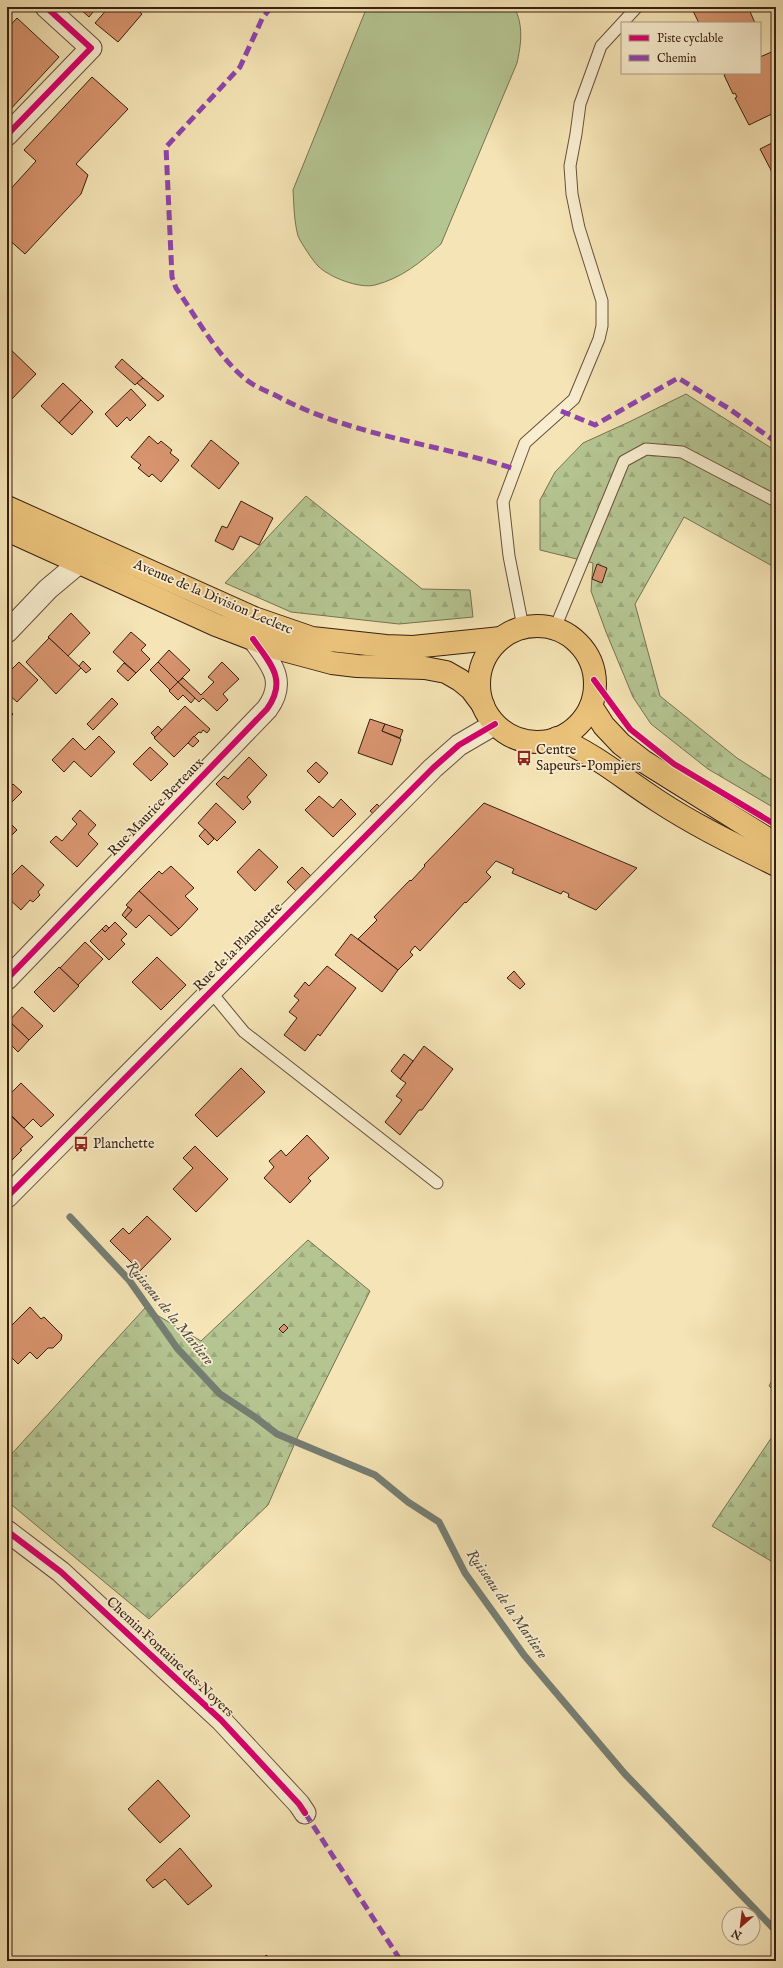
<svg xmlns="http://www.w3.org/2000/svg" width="783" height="1968" viewBox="0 0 783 1968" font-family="'IM FELL English',serif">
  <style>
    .forest { fill: url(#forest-firs); stroke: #777252 }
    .pitch { fill: #b5c592; stroke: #777252 }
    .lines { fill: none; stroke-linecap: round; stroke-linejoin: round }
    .stream { stroke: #757e73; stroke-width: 7 }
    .building { fill: #d7946e; stroke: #391f11 }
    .lane-casing { stroke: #68503a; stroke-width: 13 }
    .street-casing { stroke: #68503a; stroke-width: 23 }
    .primary-casing { stroke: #391f11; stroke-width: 24 }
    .lane { stroke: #f8edcf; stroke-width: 11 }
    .street { stroke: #f8edcf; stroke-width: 21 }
    .primary { stroke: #eac27a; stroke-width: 22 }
    .quiet { stroke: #8e44ad; stroke-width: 5; stroke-dasharray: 10 5; stroke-linecap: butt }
    .cycleway-casing { stroke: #f8edcf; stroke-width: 8 }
    .cycleway { stroke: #d6006c; stroke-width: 6 }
    .labels { text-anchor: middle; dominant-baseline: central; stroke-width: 3.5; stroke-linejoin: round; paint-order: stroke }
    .street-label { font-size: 14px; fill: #391f11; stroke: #f8edcf }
    .poi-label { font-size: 14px; fill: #391f11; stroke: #f8edcf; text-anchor: start }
    .water-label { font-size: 15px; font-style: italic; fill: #574f42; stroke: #f8edcf }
  </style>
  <defs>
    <pattern id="forest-firs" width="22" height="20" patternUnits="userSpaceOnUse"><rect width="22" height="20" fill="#b5c592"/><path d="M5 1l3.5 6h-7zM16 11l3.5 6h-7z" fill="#9ca97d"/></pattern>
  </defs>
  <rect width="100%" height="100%" fill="#f5e4b5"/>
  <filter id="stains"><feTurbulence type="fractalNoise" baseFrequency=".005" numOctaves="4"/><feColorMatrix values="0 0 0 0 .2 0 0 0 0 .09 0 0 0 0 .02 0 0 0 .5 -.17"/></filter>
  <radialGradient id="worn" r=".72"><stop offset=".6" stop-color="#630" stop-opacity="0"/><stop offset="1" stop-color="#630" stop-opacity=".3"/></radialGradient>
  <g class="forest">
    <path d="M686,394L776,451V568L684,517L635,604L660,696L737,758L776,783V809L708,769L651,724L633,697L606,632L591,591L593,563L540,550V500L555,472L583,443L629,422Z"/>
    <path d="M306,496L422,589L470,590L473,617L399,624L291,612L225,583Z"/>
    <path d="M308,1240L370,1291L298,1436L268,1505L149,1619L7,1501V1459L145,1308L201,1341Z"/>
    <path d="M776,1373V1393L769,1386Z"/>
    <path d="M776,1431V1564L712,1526Z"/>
  </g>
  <path class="pitch" d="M367,7H514C524,25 521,45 517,63L441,244C421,262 402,278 375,285C359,289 329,277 318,266C313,261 301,243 298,236C294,221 294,206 293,190Z"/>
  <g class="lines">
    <path class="stream" d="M70,1217L129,1280L177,1348L220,1394L255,1417L277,1434L375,1475L408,1502L439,1522L465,1573L524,1655L625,1774L776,1931"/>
  </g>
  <g class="building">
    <path d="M78,7H97L89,17Z"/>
    <path d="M109,7H134L142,14L118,42L95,23Z"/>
    <path d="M691,7H748L755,23H699Z"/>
    <path d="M17,18L59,57L7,113V29Z"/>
    <path d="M776,50V112L749,125L735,98L737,97L735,93L733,94L724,75L727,73H760V57Z"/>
    <path d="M92,77L128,109L76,164L88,175L81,194L25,254L7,238V193L36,161L24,150Z"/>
    <path d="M776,141V182L773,176H775L773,172H772L760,149Z"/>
    <path d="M7,346L36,374L8,403L7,402Z"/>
    <path d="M122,359L143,378L135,385L115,367Z"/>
    <path d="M143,378L164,396L158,401L137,383Z"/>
    <path d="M63,383L81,400L59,423L41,406Z"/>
    <path d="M131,389L146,405L130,421L127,417L117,427L105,414Z"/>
    <path d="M81,400L93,412L72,435L59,423Z"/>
    <path d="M149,436L158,444L161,441L172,450L170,453L179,460L161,482L152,474L149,477L138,468L141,465L131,457Z"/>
    <path d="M211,440L239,463L219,489L191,466Z"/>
    <path d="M241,501L273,518L259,545L240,536L233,550L215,541L222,526L227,528Z"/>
    <path d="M597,564L607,568L602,583L592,579Z"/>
    <path d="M71,613L90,633L68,656L48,637Z"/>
    <path d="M131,632L146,645L141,650L150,659L136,673L113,652Z"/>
    <path d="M49,638L81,668L56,694L26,662Z"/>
    <path d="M169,650L190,670L178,682L158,662Z"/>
    <path d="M83,661L91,669L86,673L79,666Z"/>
    <path d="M19,662L38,680L17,702L7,693V674Z"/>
    <path d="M158,662L178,682L170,690L150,670Z"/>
    <path d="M222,662L239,679L223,694L228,700L217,711L203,698L199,702L178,682L183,678L201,695L214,682L208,677Z"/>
    <path d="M124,663L136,673L128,681L117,671Z"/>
    <path d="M178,682L195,698L191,703L183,695L178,700L169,691Z"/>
    <path d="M112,698L118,704L93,730L87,724Z"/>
    <path d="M185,706L210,729L207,733L203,730L201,733L199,732L174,757L154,738Z"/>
    <path d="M7,708L13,714L7,721Z"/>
    <path d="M370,719L385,724L382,731L401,739L392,765L358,753Z"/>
    <path d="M385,724L403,730L400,738L382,731Z"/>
    <path d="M158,726L162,730L155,737L151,733Z"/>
    <path d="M99,736L115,752L91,777L74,761L64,772L52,760L73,738L85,750Z"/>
    <path d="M194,736L199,741L193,747L188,743Z"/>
    <path d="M150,747L168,764L151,781L133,764Z"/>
    <path d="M249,757L267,775L247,797L251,802L243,810L216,784L224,776L228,779Z"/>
    <path d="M316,762L328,773L319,783L307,771Z"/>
    <path d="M13,784L22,792L12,802L7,797V790Z"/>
    <path d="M319,796L333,808L341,799L356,814L333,837L305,810Z"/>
    <path d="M7,797L12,802L7,807Z"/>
    <path d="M216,803L236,822L217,841L198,823Z"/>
    <path d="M484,803L637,868L596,910L568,897L569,894L563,891L561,894L512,873L514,869L496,861L486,872L491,877L466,903L465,902L420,951L415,946L410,952L413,955L398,970L358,939L377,920L374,917L410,880L411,881L425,866L424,865Z"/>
    <path d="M377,804L382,809L376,816L370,811Z"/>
    <path d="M80,810L96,825L88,834L98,844L77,867L50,842L56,836L62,841L77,824L72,819Z"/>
    <path d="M7,820L17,830L7,840Z"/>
    <path d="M205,829L214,839L208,845L199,836Z"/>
    <path d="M259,849L278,867L255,891L237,872Z"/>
    <path d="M22,865L44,885L38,892L40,895L33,902L30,900L21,910L7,897V880Z"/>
    <path d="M171,866L194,888L185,896L198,909L179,929L139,891L159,871L162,874Z"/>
    <path d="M302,867L313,878L298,893L287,882Z"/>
    <path d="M139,891L179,929L171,936L149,915L136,928L125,918L132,910L126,905Z"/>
    <path d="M128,907L132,910L125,918L122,915Z"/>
    <path d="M115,922L127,934L121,940L125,944L109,960L90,941L102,929L105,932Z"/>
    <path d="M106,925L109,928L105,932L102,929Z"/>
    <path d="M351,934L398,970L382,992L335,955Z"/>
    <path d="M85,942L103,959L78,985L60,968Z"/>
    <path d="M157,957L186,985L161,1010L132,982Z"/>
    <path d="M327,966L356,988L320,1036L318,1034L305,1051L284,1035L297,1018L289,1012L299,1000L294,996L305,982L309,986Z"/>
    <path d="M59,967L79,986L54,1012L34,992Z"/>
    <path d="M514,971L525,984L520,989L507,978Z"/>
    <path d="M22,1007L43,1026L29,1040L9,1021Z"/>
    <path d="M9,1021L29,1040L18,1052L7,1041V1023Z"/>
    <path d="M424,1046L453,1069L422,1110H419L400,1135L385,1122L402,1100L396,1096L406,1083L400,1079Z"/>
    <path d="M404,1054L413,1061L400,1079L391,1071Z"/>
    <path d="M241,1068L265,1092L217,1137L195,1115Z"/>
    <path d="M21,1083L54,1115L41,1127L33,1119L24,1128L7,1111V1097Z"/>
    <path d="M10,1115L33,1137L20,1149L22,1150L12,1160L7,1155V1118Z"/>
    <path d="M307,1135L329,1158L308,1178L311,1181L290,1203L264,1178L274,1167L269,1161L281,1150L286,1156Z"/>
    <path d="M195,1146L228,1179L196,1212L173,1189L193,1168L183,1158Z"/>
    <path d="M147,1216L171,1239L140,1271L110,1241L123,1228L129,1234Z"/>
    <path d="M30,1307L41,1319L44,1317L62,1335L61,1340L53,1348H48L37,1359L30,1352L18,1364L7,1353V1336L11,1332L8,1329Z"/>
    <path d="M284,1324L288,1328L283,1333L279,1329Z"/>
    <path d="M158,1780L190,1816L160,1843L128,1809Z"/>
    <path d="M180,1848L212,1886L188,1905L165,1879L153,1888L146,1880Z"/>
    <path d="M266,1955L274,1961H261Z"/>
  </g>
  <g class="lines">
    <defs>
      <g id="lane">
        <path d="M523,627L509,556L503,502L525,443L574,399L599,339L602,326V301L579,228L572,194L570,166L576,134L580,104L601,46L637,7"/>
        <path d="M555,628L624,461L646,449L682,452L776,501"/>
        <path d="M211,992L244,1032L437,1183"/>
      </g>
      <g id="street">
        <path d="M7,135L91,48L46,7"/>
        <path d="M7,632L48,589L79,563"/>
        <path d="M7,979L267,709C288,680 270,663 253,639"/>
        <path d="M7,1197L433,768L459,745L495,724"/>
        <path d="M7,1531L61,1572L221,1720L299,1804L305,1813"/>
      </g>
      <g id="primary">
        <path d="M7,507L254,618L312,638L386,646L413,647L501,638"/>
        <path d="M7,530L216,625L276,648L332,663L357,666L425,668L446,672L460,680L471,689L483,705"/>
        <circle cx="537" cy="684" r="58"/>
        <path d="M591,706L604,726L621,744L643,761L776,844"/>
        <path d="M557,738C595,754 624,779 658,801C696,826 736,845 776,865"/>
      </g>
    </defs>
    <use href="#lane" class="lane-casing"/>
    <use href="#street" class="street-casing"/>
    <use href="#primary" class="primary-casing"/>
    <use href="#lane" class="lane"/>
    <use href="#street" class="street"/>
    <use href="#primary" class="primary"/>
    <g class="quiet">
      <path d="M271,7L262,19L240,67L166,147L172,277L176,288C197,318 219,359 248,381C256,387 266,391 275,395C350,436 435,443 515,469"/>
      <path d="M561,411L595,425L678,378L728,408L776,442"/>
      <path d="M305,1813L401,1961"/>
    </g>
    <defs>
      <g id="cycleway">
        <path d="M7,135L91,48L46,7"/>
        <path d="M594,680L630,729L674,764L776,825"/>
        <path d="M7,979L267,709C288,680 270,663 253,639"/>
        <path d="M7,1197L433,768L459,745L495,724"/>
        <path d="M7,1531L61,1572L221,1720L299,1804L305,1813"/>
      </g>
    </defs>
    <use href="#cycleway" class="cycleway-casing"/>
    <use href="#cycleway" class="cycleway"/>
  </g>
  <defs>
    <symbol id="bus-bare" viewBox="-9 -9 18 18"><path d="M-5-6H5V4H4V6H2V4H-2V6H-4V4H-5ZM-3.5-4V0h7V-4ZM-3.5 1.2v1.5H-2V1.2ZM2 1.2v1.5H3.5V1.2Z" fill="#8f2418" stroke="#f8edcf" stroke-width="2.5" paint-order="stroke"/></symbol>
  </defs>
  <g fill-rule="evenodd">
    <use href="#bus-bare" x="513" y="747" width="22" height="22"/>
    <use href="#bus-bare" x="70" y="1133" width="22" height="22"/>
  </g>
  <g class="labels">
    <g class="street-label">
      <text transform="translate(213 597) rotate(23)">Avenue de la Division Leclerc</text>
      <text transform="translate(156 807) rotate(-46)">Rue Maurice Berteaux</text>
      <text transform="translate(238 947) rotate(-45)">Rue de la Planchette</text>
      <text transform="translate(170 1657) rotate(43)">Chemin Fontaine des Noyers</text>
    </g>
    <g class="poi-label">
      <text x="536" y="750">Centre<tspan x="536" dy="16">Sapeurs-Pompiers</tspan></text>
      <text x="93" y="1144">Planchette</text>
    </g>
    <g class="water-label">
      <text transform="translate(170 1313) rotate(51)">Ruisseau de la Marliere</text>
      <text transform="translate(507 1604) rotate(55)">Ruisseau de la Marliere</text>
    </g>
  </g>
  <rect width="783" height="1968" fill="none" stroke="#f5e4b5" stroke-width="24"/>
  <rect x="8" y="8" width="767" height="1952" fill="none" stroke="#391f11" stroke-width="2"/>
  <rect x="12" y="12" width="759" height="1944" fill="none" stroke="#391f11"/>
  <rect x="621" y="22" width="140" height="52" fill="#f8edcf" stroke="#ac9b83"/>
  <rect x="629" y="35" width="20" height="6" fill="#d6006c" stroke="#ac9b83"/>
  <text x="657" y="42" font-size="12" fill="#391f11">Piste cyclable</text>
  <rect x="629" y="55" width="20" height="6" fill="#8e44ad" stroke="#ac9b83"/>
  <text x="657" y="62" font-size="12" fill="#391f11">Chemin</text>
  <g transform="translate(741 1926) rotate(208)"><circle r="19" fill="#f8edcf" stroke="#ac9b83"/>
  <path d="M0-3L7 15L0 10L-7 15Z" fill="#8f2418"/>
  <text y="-6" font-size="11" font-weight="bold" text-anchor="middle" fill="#391f11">N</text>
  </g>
  <rect width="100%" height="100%" filter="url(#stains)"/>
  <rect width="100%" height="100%" fill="url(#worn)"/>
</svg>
